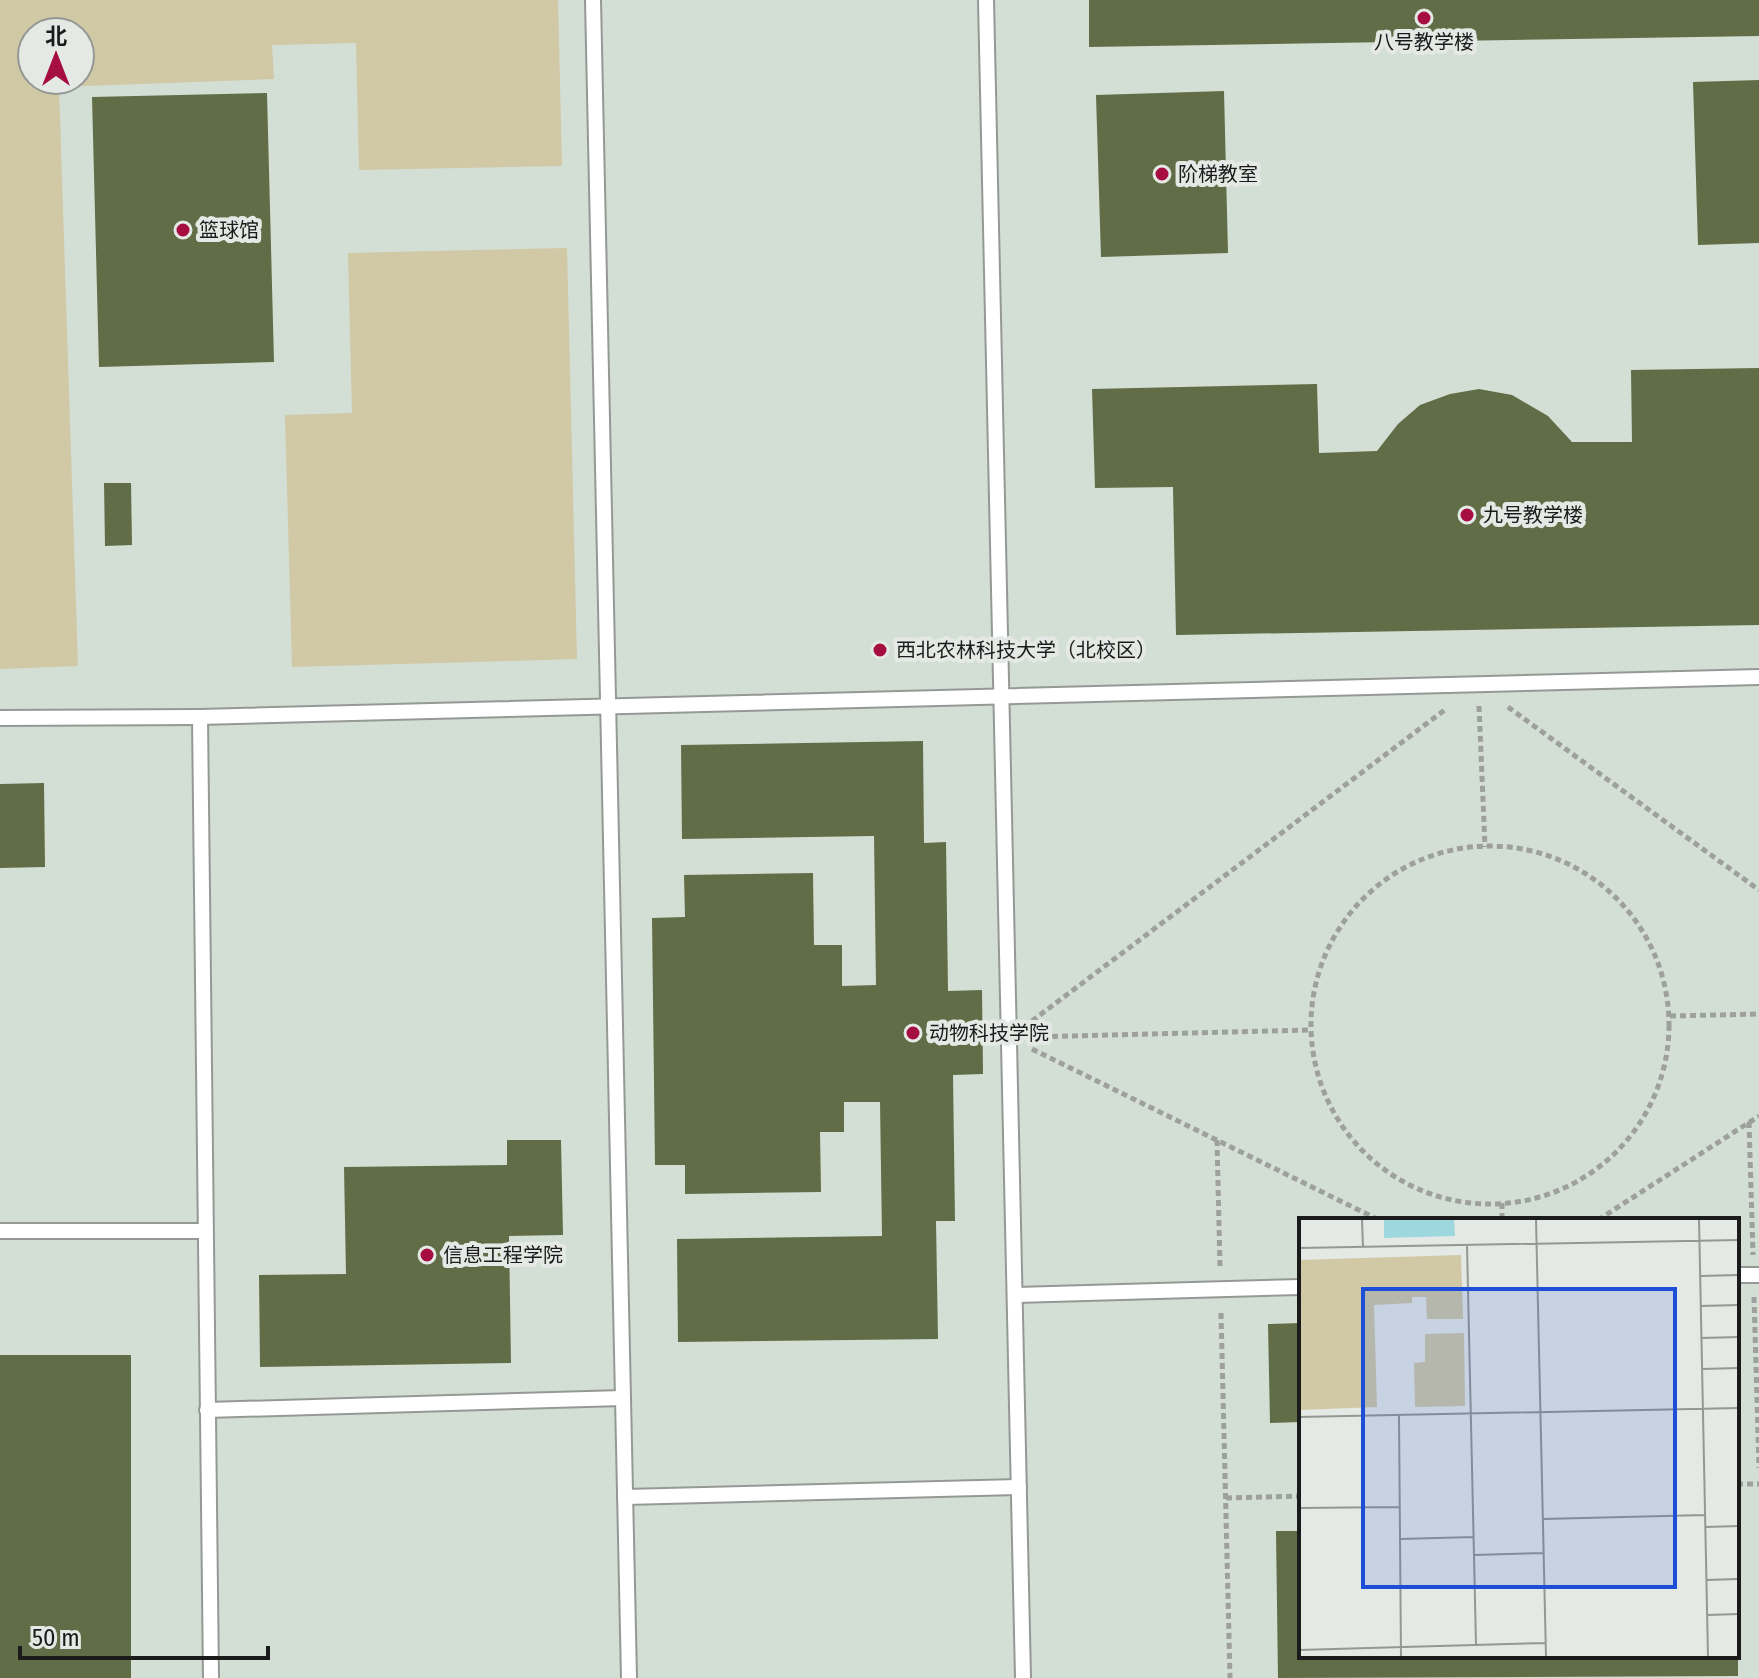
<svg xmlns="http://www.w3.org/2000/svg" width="1759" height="1678" viewBox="0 0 1759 1678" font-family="'Fira Sans Condensed','Noto Sans SC',sans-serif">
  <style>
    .built { fill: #d3ded5; fill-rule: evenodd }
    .pitch { fill: #d1c8a5; fill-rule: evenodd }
    .building { fill: #616d46 }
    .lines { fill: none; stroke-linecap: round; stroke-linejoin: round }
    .service-casing { stroke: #959995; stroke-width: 18 }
    .path { stroke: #9da09d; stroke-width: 5; stroke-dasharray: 6 4; stroke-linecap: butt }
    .service { stroke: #fff; stroke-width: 14 }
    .poi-dot { fill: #a60e42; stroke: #e5e9e5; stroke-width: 3 }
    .labels { text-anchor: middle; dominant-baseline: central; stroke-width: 8; stroke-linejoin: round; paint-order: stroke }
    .poi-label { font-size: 20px; fill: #1a1b1a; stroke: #e5e9e5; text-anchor: start }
    .inset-road { fill: none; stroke: #949794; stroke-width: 2 }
    .view { fill: #1d4ed8; fill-opacity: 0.15; stroke: #1d4ed8; stroke-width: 4 }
    .inset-edge { fill: none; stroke: #1a1b1a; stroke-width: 4 }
  </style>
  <rect width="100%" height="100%" fill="#e5e9e5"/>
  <path class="built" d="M0,0H1759V1678H0ZM32,32H80V80H32ZM1301,1220H1737V1656H1301Z"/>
  <g class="pitch">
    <path d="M0,0H558L562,166L359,170L356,43L272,45L274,79L59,87L78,666L0,669ZM80,32V80H32V32Z"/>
    <path d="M567,248L577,659L292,667L285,415L352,413L348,253Z"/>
  </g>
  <g class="building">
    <path d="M1089,0H1759V36L1089,47Z"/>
    <path d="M1759,80V243L1698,245L1693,82Z"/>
    <path d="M1224,91L1228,253L1101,257L1096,95Z"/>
    <path d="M267,93L274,362L99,367L92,97Z"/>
    <path d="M1759,368V625L1176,635L1173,487L1095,488L1092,389L1317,384L1319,453L1377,451L1398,424L1420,405L1450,394L1479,389L1512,395L1548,416L1572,442H1632L1631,370Z"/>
    <path d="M104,483H131L132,545L105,546Z"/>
    <path d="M923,741L924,843L946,842L948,991L982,990L983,1074L953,1075L955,1221H936L938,1339L678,1342L677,1239L882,1236L880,1102H844V1132H820L821,1192L685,1194V1165H655L652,918L685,917L684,875L813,873L814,945H842V986L876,985L874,836L682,839L681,745Z"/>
    <path d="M44,783L45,867L0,868V784Z"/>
    <path d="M507,1140H561L563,1235L509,1236L511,1363L260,1367L259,1275L346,1274L344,1167L507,1165Z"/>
    <path d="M1301,1323V1422L1270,1423L1268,1324Z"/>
    <rect x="0" y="1355" width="131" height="323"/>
    <path d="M1276,1531H1301V1656H1738V1676L1278,1678Z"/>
  </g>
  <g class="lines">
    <defs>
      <g id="service">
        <path d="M593,0L629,1678"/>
        <path d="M986,0L1023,1678"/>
        <path d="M200,717L211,1678"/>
        <path d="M0,718L200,717L1759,677"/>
        <path d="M0,1231H205"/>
        <path d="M1737,1275H1759"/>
        <path d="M1015,1295L1301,1287"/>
        <path d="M207,1410L623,1398"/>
        <path d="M625,1497L1019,1487"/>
      </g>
    </defs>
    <use href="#service" class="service-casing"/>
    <g class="path">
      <path d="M1479,706L1485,847"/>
      <path d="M1508,707L1759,890"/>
      <circle cx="1490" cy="1025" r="179"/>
      <path d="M1670,1016L1759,1014"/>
      <path d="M1032,1021L1446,709"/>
      <path d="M1032,1037L1311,1030"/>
      <path d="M1032,1049L1379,1220"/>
      <path d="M1749,1122L1753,1255"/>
      <path d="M1217,1140L1220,1267"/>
      <path d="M1502,1203V1220"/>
      <path d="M1598,1220L1759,1116"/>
      <path d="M1754,1297L1759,1468"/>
      <path d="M1221,1313L1230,1678"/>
      <path d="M1737,1484H1759"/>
      <path d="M1226,1498L1301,1496"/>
    </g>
    <use href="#service" class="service"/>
  </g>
  <g class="poi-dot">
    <circle cx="1424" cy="18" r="8"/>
    <circle cx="1162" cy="174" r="8"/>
    <circle cx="183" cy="230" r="8"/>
    <circle cx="1467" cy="515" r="8"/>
    <circle cx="880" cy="650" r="8"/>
    <circle cx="913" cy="1033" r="8"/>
    <circle cx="427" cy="1255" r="8"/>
  </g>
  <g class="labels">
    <g class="poi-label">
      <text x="1424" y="42" text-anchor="middle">八号教学楼</text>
      <text x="1178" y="174">阶梯教室</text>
      <text x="199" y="230">篮球馆</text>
      <text x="1483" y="515">九号教学楼</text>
      <text x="896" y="650">西北农林科技大学（北校区）</text>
      <text x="929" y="1033">动物科技学院</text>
      <text x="443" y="1255">信息工程学院</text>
    </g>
  </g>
  <g transform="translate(1299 1218)">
    <rect width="440" height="440" fill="#e5e9e5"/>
    <path d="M162,37L164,101H128L127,79H113V85L75,87L78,189L0,192V42ZM165,115L166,188L116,189L115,145L126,144V116Z" fill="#d1c8a5"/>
    <path d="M85,1H155L156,18L85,20Z" fill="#9ed8df"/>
    <path class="inset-road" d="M63,1L64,29M237,1L247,439M400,1L409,439M168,27L177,427M0,30L440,22M401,58L440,57M401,88L440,87M402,120L440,119M403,151L440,150M100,198L102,439M0,199L440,190M0,290L100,289M244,301L406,297M406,309L440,308M101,321L175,319M175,337L245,335M407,362L440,361M408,397L440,396M0,432L247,425"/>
    <path class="view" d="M64,71H376V369H64Z"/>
    <rect width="440" height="440" class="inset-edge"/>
  </g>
  <g transform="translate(56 56)"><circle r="38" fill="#e5e9e5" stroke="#949794" stroke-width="2"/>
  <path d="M0-6L14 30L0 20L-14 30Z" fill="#a60e42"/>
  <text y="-12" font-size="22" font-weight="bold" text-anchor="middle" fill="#1a1b1a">北</text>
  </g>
  <path d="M20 1646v12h248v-12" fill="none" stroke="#1a1b1a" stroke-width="4"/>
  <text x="32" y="1646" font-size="24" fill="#1a1b1a" stroke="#e5e9e5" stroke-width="6" paint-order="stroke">50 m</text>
</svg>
